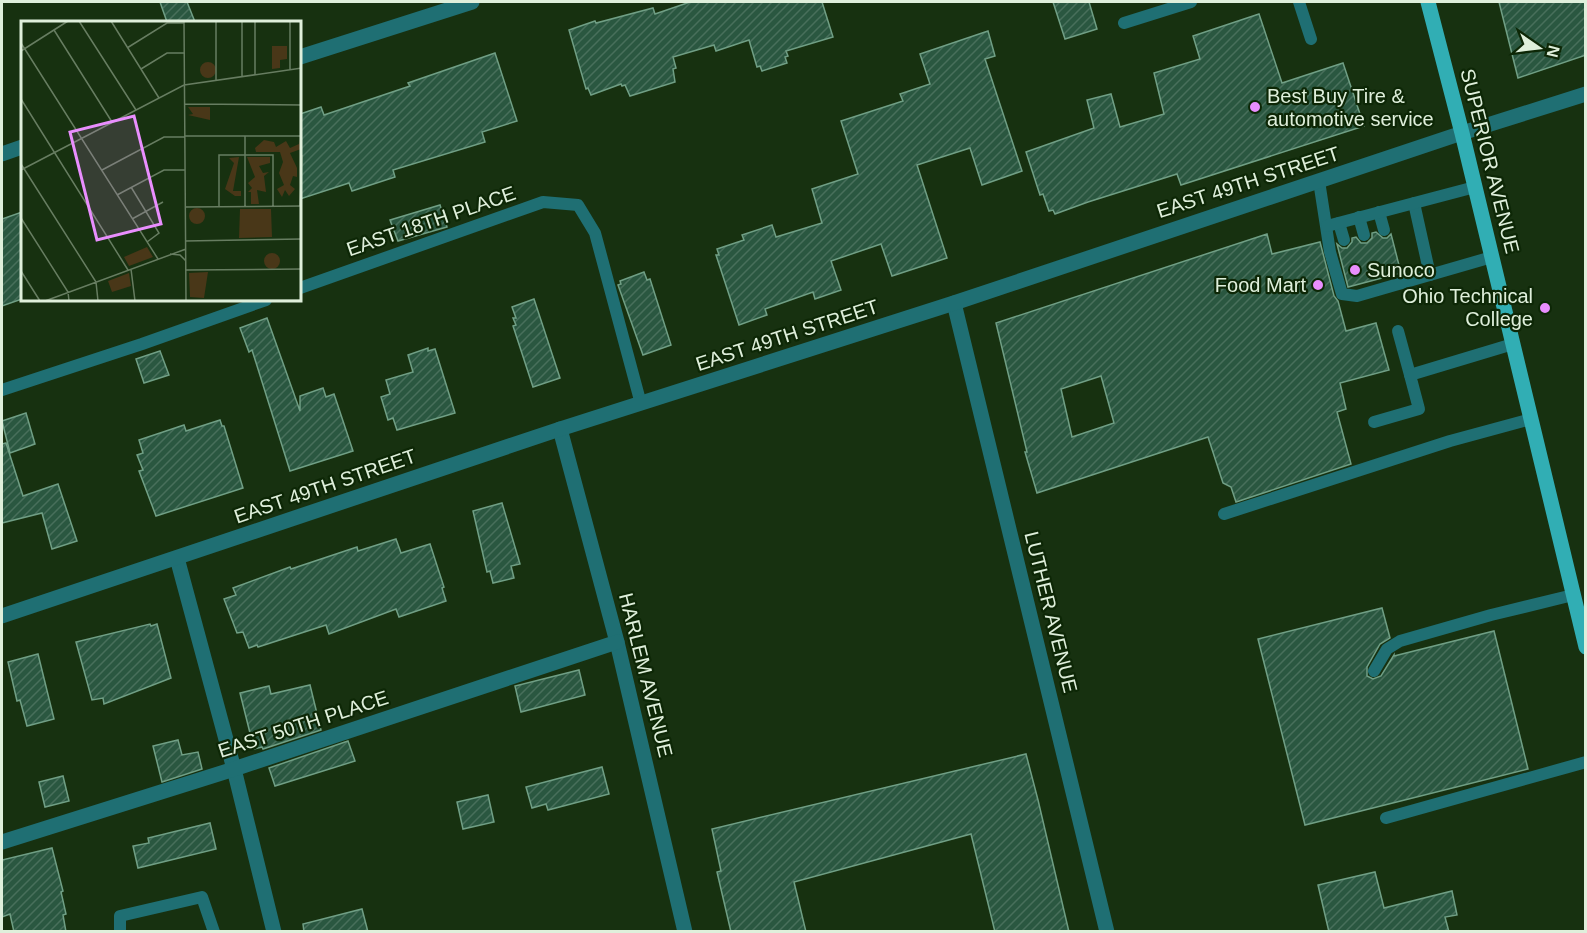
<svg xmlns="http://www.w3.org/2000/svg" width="1587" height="933" viewBox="0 0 1587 933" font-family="Arial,sans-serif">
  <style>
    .building { fill: url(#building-hatch); stroke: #709f85; stroke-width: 1.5; fill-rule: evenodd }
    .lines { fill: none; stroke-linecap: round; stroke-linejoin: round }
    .service { stroke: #1f6f73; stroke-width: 12 }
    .minor { stroke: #1f6f73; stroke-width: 15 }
    .primary { stroke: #31aeb4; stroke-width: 15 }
    .poi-dot { fill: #e98efe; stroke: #0d2706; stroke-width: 2 }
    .labels { text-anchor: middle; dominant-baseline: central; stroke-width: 4.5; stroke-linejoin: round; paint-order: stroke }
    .poi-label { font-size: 20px; fill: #dfefdb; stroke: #0d2706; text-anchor: start }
    .street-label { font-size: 20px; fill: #dfefdb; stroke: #0d2706 }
    .inset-road { fill: none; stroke: #677d61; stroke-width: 1.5 }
    .view { fill: #e98efe; fill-opacity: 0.15; stroke: #e98efe; stroke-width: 3 }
    .inset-edge { fill: none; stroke: #dfefdb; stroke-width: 3 }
  </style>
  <defs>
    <pattern id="building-hatch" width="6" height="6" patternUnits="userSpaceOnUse" patternTransform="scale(1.5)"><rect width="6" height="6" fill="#2a5740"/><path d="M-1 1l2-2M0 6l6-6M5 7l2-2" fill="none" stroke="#486f5b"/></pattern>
  </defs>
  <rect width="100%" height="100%" fill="#173110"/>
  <g class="building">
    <path d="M160,2H187L195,22H167Z"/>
    <path d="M690,2H822L833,37L786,51L788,56L785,57L787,63L762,71L760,66L757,67L749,40L716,51L714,45L673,57L676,68L673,69L675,82L630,96L625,85L622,86L621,84L591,95L588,88L586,89L569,30L595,21L596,23L653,8L655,14Z"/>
    <path d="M1053,2H1089L1097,29L1065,39Z"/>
    <path d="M1499,2H1586V55L1518,78Z"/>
    <path d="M1259,14L1282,83L1343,63L1364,126L1181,185L1177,174L1088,202L1055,214L1053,210L1049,211L1043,194L1040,195L1026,152L1094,128L1087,100L1111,94L1120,127L1164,114L1154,73L1200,59L1193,36Z"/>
    <path d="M988,31L995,56L985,59L1022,171L982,185L970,148L917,165L947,258L892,276L881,244L831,261L841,290L815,299L813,292L765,309L767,315L739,325L716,255H719L717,249L744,240L742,235L772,225L776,237L822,223L812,189L858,174L841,121L903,101L900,94L930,84L920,54Z"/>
    <path d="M495,53L517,121L482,132L485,142L393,170L395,177L352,191L349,183L300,199V114L321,107L324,115L410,86L408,83Z"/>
    <path d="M440,205L447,227L398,241L390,220Z"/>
    <path d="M22,212V299L2,306V219Z"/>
    <path d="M1376,232L1383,238H1387L1391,234L1401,273L1348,287L1337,244L1342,248H1347L1352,242V238L1356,237L1361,243H1367L1372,238V233Z"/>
    <path d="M1267,234L1272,254L1320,242L1334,296L1338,301L1346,331L1376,323L1389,370L1340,383L1346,409L1337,412L1351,464L1236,502L1231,487L1223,483L1208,437L1037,493L1025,452H1027L996,323ZM1101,376L1114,423L1072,437L1061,389Z"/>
    <path d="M644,272L647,280L650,279L671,345L643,355L618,285L621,284L620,281Z"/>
    <path d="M534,299L560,378L533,387L513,326L516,325L513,318H516L512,307Z"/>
    <path d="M267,318L300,411V396L323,388L326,397L334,394L353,451L290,471L252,350L249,352L240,328Z"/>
    <path d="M428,348V351L435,349L455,413L397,430L393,418L388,420L381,397L390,394L386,380L413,372L408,355Z"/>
    <path d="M160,351L169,375L144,383L136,359Z"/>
    <path d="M26,413L35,444L10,453L2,421Z"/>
    <path d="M220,420L222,426H224L243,488L156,516L139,471L143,470L137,455L143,453L139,440L184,425L186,431Z"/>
    <path d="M6,443L23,496L58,484L77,541L52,549L42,513L2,523V444Z"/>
    <path d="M502,503L520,564L511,566L514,578L493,583L490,571L487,572L473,511Z"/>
    <path d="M396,539L401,553L430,544L444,587L442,588L446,601L399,617L396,609L329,634L326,625L258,647L257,645L249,648L243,632L237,633L224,599L236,595L233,588L290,567L291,569L357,547L358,551Z"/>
    <path d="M1382,608L1390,638L1380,644L1367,667V676L1373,679L1381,676L1394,655V656L1494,631L1528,769L1305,825L1258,639Z"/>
    <path d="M150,624L151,626L157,624L171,678L104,704L103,698L92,700L76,642Z"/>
    <path d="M38,654L54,719L27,726L20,700L17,701L8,662Z"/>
    <path d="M579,670L585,695L521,712L515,686Z"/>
    <path d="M310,685L321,730L263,749L262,747L254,749L240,693L269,686L271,694Z"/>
    <path d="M178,740L182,755L198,752L202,769L162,782L153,746Z"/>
    <path d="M348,741L355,761L275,786L269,768Z"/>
    <path d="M1026,754L1038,800L1069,932H995L971,834L794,882L806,932H731L717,872L721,871L712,829Z"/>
    <path d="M602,767L609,794L548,810L546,804L532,808L526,787Z"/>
    <path d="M63,776L69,801L45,807L39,782Z"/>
    <path d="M488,795L494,822L463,829L457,802Z"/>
    <path d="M210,823L216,849L138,868L133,846L149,843L148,838Z"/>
    <path d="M52,848L63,891L61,892L66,914L63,915L66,932H14L10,914L2,917V860Z"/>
    <path d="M1375,872L1384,908L1452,891L1457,915L1445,917L1449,932H1329L1318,885Z"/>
    <path d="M362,909L368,932H304L303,924Z"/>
  </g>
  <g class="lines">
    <g class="service">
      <path d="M1299,2L1311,39"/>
      <path d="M1124,23L1191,2"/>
      <path d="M1319,181L1330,252L1342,294L1357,296L1492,257"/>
      <path d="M1414,203L1430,275"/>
      <path d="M1379,212L1384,230"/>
      <path d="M1359,217L1364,235"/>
      <path d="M1339,223L1344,240"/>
      <path d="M1327,226L1475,187"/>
      <path d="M300,288L543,202L578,205L595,233L641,404"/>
      <path d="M1398,331L1410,375"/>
      <path d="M2,390L142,344L266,300"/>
      <path d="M1374,422L1419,409L1410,375L1513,344"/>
      <path d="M1224,514L1450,441L1531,419"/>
      <path d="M1374,671L1387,649L1400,641L1491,615L1573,595"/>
      <path d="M1386,818L1586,762"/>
      <path d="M120,932V916L202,897L214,932"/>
    </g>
    <g class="minor">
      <path d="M300,57L472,2"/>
      <path d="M2,154L22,147"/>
      <path d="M954,303L1107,932"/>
      <path d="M560,429L617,642L685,932"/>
      <path d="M177,558L234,769L274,932"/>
      <path d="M2,616L560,429L954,303L1462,133L1586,94"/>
      <path d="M2,842L234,769L617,642"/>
    </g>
    <path class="primary" d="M1428,2L1462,133L1586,647"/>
  </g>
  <g class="poi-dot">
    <circle cx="1255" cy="107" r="6"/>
    <circle cx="1355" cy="270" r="6"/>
    <circle cx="1318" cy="285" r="6"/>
    <circle cx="1545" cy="308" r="6"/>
  </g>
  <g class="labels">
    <g class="poi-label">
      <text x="1267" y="96">Best Buy Tire &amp;<tspan x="1267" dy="23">automotive service</tspan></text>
      <text x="1367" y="270">Sunoco</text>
      <text x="1306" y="285" text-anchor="end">Food Mart</text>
      <text x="1533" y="296" text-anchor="end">Ohio Technical<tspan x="1533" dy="23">College</tspan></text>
    </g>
    <g class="street-label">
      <text transform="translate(1490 161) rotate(76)">SUPERIOR AVENUE</text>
      <text transform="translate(1248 182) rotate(-18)">EAST 49TH STREET</text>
      <text transform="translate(431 221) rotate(-19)">EAST 18TH PLACE</text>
      <text transform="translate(787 335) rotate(-18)">EAST 49TH STREET</text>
      <text transform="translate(325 486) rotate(-19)">EAST 49TH STREET</text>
      <text transform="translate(1051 612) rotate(76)">LUTHER AVENUE</text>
      <text transform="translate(646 675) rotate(76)">HARLEM AVENUE</text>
      <text transform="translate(303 724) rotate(-18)">EAST 50TH PLACE</text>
    </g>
  </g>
  <g transform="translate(21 21)">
    <rect width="280" height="280" fill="#173110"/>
    <path d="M251,25H266V38L259,39V47L251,48ZM179 49a8 8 0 1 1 16 0a8 8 0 1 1-16 0ZM167,86H189V99L167,94L172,93ZM168 195a8 8 0 1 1 16 0a8 8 0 1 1-16 0ZM219,188H250L251,216L218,217ZM126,226L132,236L108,245L103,236ZM243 240a8 8 0 1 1 16 0a8 8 0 1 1-16 0ZM187,251L183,277L169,276L168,252ZM108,252L110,265L91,271L87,260Z" fill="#493718"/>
    <path d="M279,118L280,128L269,132L276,147V156L272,155L269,164L274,168L268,175L264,169L261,176L256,168L263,164L258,152L262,141L259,131H235L234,127L243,119L253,121L255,126L265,120L269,127L278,123ZM218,136L212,170H220V175H214L204,168L213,142L208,137ZM226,136H249V142L238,145L242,152L248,151L243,155L245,171L236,169L238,183H230V171H227L231,167L227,162L234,156Z" fill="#493718"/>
    <path class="inset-road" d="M58,0L115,89M90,0L138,77M163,0L165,280M195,0V59M221,0V55M269,0V49M33,9L91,101M0,22L137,238M106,27L146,2H163M0,30L47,0M120,48L146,32H163M234,53V0M0,78L107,249M163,83L281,84M164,115H281M0,143L75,261L77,280M0,149L163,64L281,47M81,149L143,116H164M110,166L138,212L126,221M96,174L143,149H164M198,185V134H252V185M279,185L281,134M164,186L281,185M224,186V115M0,197L47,271L48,280M111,198L142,181M164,220L281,218M149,233L159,234L165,240M110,248L114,280L281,279M165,249L281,248M0,250L19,280M24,280L165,228"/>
    <path class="view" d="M113,95L140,203L76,219L49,111Z"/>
    <rect width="280" height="280" class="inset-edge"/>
  </g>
  <rect width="1587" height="933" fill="none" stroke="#dfefdb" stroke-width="6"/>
  <g transform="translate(1539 48) rotate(104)" stroke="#0d2706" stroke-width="4.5" paint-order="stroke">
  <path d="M0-4.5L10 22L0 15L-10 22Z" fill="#dfefdb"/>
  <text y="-9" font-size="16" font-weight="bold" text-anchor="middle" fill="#dfefdb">N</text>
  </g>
</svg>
